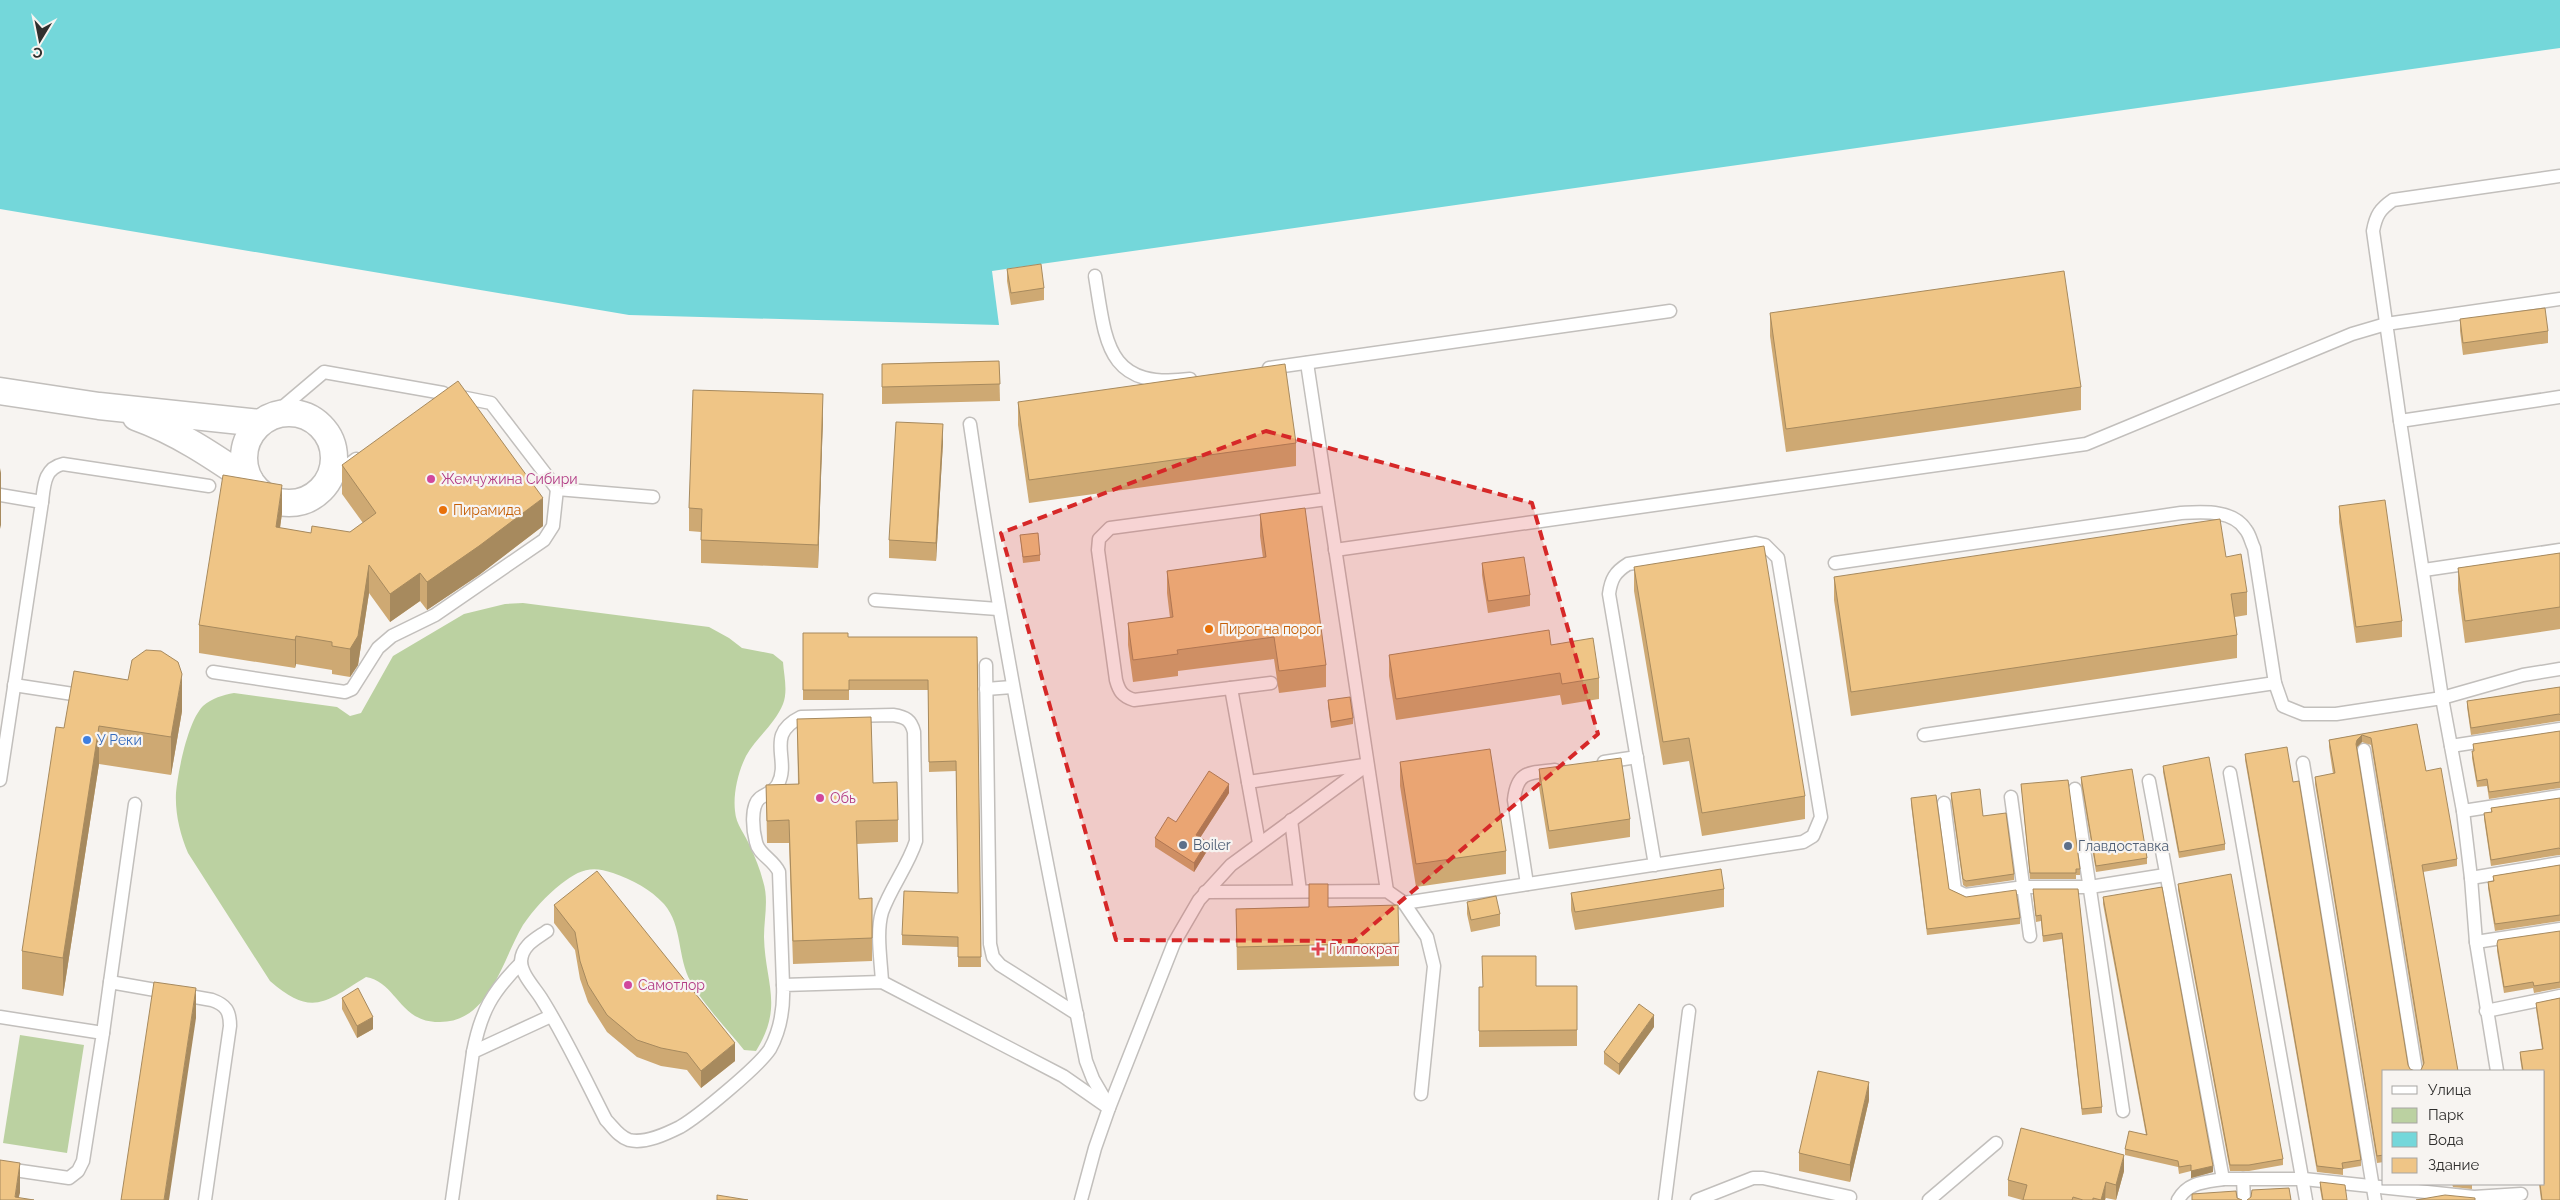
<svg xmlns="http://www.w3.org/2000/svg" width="2560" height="1200" viewBox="0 0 2560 1200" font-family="Raleway,sans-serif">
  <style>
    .green { fill: #bbd1a1 }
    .water { fill: #74d7da }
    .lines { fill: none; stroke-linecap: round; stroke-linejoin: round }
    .service-casing { stroke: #c2bfbc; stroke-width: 15 }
    .minor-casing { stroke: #c2bfbc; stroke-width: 29 }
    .service { stroke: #fff; stroke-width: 12 }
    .minor { stroke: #fff; stroke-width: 26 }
    .wall { fill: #cea973 }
    .shaded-wall { fill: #a78a5e }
    .building { fill: #efc586; stroke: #a78a5e }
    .marked { fill: #d62828; fill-opacity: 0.2; stroke: #d62828; stroke-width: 4; stroke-dasharray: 10 6; stroke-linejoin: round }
    .hotel-dot { fill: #d1479c; stroke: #f7f4f1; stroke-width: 2 }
    .food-dot { fill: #e8710a; stroke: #f7f4f1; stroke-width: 2 }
    .shop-dot { fill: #3f7fe0; stroke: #f7f4f1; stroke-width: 2 }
    .service-dot { fill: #5c6f8a; stroke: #f7f4f1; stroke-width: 2 }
    .health-dot { fill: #e0444e; stroke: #f7f4f1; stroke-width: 2 }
    .labels { text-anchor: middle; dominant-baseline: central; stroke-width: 4.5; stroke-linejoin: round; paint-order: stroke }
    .hotel-label { font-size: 14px; fill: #b23c85; stroke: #f7f4f1; text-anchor: start }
    .food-label { font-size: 14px; fill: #c56008; stroke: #f7f4f1; text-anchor: start }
    .shop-label { font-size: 14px; fill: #366cbe; stroke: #f7f4f1; text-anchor: start }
    .service-label { font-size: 14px; fill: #4e5e75; stroke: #f7f4f1; text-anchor: start }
    .health-label { font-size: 14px; fill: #be3a42; stroke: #f7f4f1; text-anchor: start }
  </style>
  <rect width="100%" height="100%" fill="#f7f4f1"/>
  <g class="green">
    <path d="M523,603L709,627L729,638L742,648L773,654L783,662C784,676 788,691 783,704C775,724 756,738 746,756C738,772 733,794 735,811C736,825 745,834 750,846C755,857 760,869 763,881C769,900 764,918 764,937C765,983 784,1006 756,1051L744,1050C728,1030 703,1004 691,982C677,958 683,926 664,904C650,889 633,880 613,873C591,865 579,870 561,884C546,896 534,909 523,925C502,960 490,1022 440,1022C399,1023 397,982 366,977C324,1003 312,1017 270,981L188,853C180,834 175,813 176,793C178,771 188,721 203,706C212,698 223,695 234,693L337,707L350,716L361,713L393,656L464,614L505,604Z"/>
    <path d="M20,1035L84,1045L67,1153L3,1143Z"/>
  </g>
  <path class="water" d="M0,0H2560V48L992,271L999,325L629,315L0,209Z"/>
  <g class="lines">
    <defs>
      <g id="service">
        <path d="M1095,276C1106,341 1105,390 1190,379"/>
        <path d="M1307,363L1387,891"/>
        <path d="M1269,368L1670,311"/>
        <path d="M456,396L491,403L557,489L653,497"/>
        <path d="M272,416L324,372L443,393"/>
        <path d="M2400,421L2373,231C2376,215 2380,209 2393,200L2560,176"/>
        <path d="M970,424C1001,638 1044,849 1086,1061L1093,1079L1107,1103"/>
        <path d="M328,480L356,459"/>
        <path d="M0,495L42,502L0,780"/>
        <path d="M42,502C44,486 44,468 63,464L209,486"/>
        <path d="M1335,550L2086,444L2352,334L2386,324L2560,299"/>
        <path d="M1835,563L2181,513C2202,512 2233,509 2246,530C2250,535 2251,542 2254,548L2275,683L2283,706L2303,714H2336L2442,698L2523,675L2560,669"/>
        <path d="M2424,570L2560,550"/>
        <path d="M875,600L998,609"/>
        <path d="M986,665L990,944L993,957L1000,965L1077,1014"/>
        <path d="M213,672L345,692L352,689L378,648L392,636L435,615L544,540L553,526L557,489"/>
        <path d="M1271,683L1134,700C1122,696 1119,691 1116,680L1098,550L1099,539L1110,528L1327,499"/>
        <path d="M14,685L86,696"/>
        <path d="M1231,688L1259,843"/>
        <path d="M986,689L1012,687"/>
        <path d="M1924,735L2275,683"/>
        <path d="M2451,746L2560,729"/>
        <path d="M2364,750L2416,1071"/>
        <path d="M1604,762L1637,757"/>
        <path d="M2303,763L2375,1200"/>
        <path d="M2230,773L2306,1200"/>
        <path d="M2149,781L2223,1179H2304L2474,1197L2521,1194"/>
        <path d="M1248,782L1364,765"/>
        <path d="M2075,789L2123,1111"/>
        <path d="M2011,797L2030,936"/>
        <path d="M1944,803L1955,890L1965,895L2024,887H2090L2165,875"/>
        <path d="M2463,811L2560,796"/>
        <path d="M1291,820L1300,891"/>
        <path d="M2471,878L2560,863"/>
        <path d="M1527,884L1514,800C1517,770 1530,773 1555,770"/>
        <path d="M1205,892L1387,891L1404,903L1803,842L1813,836L1821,817L1778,558L1765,545L1756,543L1628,564C1615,572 1611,579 1609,594L1655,865"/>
        <path d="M1404,903L1427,937L1434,966L1421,1094"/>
        <path d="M547,931C536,939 522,945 521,961C521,974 534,987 541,998C565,1036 585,1079 606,1120C613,1127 619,1137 629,1140C645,1144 666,1134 680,1127C699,1116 759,1066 770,1049C781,1029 784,1008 783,985L882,982L1063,1076L1109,1108"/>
        <path d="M2476,942L2560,929"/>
        <path d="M110,982L135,804"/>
        <path d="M783,985L779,872C774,860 758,854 756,842C753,831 750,806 760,798C767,793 774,792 778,784C791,759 764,735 801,717L893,715C906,717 911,720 914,732L916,841C908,866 891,887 882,912C876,932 881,961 882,982"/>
        <path d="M2486,1011L2560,996"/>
        <path d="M0,1017L103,1033L83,1161L78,1171L69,1178L0,1168"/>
        <path d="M103,1033L110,982L212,1000C226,1005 230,1011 230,1026L205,1200"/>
        <path d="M473,1052C481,1011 492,992 521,963"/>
        <path d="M2497,1071L2476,942L2471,878L2463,811L2442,698L2400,421L2560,397"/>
        <path d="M2243,1179L2244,1200"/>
        <path d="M452,1200L473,1052L551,1016"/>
        <path d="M1081,1200L1095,1148L1109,1108L1174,943L1199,900L1231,865L1367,765"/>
        <path d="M1665,1200L1689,1011"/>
        <path d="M1697,1200L1753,1178H1763L1850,1197"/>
        <path d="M1929,1200L1996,1143"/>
        <path d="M2178,1200C2188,1182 2205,1182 2223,1179"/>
      </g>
      <g id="minor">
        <path d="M0,391L99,406L260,423"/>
        <circle cx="289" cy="458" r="45"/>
        <path d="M136,417C178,432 213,456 250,481"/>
      </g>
    </defs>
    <use href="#service" class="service-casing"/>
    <use href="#minor" class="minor-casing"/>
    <use href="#service" class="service"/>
    <use href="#minor" class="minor"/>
  </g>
  <g class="wall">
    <path d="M1007,269L1044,288V300L1011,305L1007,281Z"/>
    <path d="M1770,313L2081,387V410L1786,452L1770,336Z"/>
    <path d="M2460,319L2548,331V343L2463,355L2460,331Z"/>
    <path d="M999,361L1000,401L882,404V364Z"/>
    <path d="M1018,402L1296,443V466L1029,503L1018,425Z"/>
    <path d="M823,417L818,568L701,563V532L689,531V508Z"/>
    <path d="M943,442L936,561L889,558V540Z"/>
    <path d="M342,465L543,526L479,575L427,610L420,601L390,622L369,593L358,665L350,677L332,674V670L296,664L295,668L199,653V625L282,513L280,528L311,533L350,532L363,523L342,494Z"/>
    <path d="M2339,506L2402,621V637L2356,643L2339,522Z"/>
    <path d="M1260,514L1326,665V687L1279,693L1274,659L1178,671V676L1133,682L1128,645V623L1170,618L1167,593V571L1263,558L1260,536Z"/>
    <path d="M1020,535L1040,555V561L1023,563Z"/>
    <path d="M2560,553V629L2465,643L2458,590V568Z"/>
    <path d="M2226,557L2247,592V615L2235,617L2237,635V658L1851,716L1834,600V577Z"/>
    <path d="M1482,563L1530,595V606L1488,613L1482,575Z"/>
    <path d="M1634,567L1805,796V819L1702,836L1689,761L1663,765L1634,591Z"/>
    <path d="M803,633L848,637H977L981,967H958V947L902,945V935L958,893L956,771L929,772L928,690H849V700H803Z"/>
    <path d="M1551,645L1599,678V699L1562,705L1560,695L1396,720L1389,676V655Z"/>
    <path d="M128,680L182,711L171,775L99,764L63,996L22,989V951L64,728Z"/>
    <path d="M2560,687V721H2559L2471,735L2467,707V701Z"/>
    <path d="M1328,700L1353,718V724L1331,728L1328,706Z"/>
    <path d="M797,719L873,783L898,820V842L857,844L859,899L872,898V961L793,964L789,843H767L766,785L798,784Z"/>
    <path d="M2417,724L2426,771L2457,859V866L2423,872L2458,1071L2421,1070L2423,1065L2371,745L2362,742L2357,747L2384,1071V1162L2377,1163L2315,784V777L2333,774L2329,747V740Z"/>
    <path d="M2560,731V788L2489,799L2487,786L2477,787L2472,758V751H2474L2473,744Z"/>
    <path d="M2245,754L2361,1160V1166L2343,1169V1175L2317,1172L2245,760Z"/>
    <path d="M1400,762L1506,851V874L1416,887L1400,786Z"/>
    <path d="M2163,766L2225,844V850L2179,858L2163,772Z"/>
    <path d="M1539,769L1630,819V837L1549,849L1539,787Z"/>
    <path d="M2081,777L2147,858V864L2096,872L2081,783Z"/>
    <path d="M2021,784L2080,869V875H2076V879H2030Z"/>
    <path d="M1229,793L1200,838L1207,851L1194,872L1155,847V838L1176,822Z"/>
    <path d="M1951,793L1983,816L2014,874V880L1966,887L1963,885L1951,799Z"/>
    <path d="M1911,798L1949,889L1966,897L2020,918V924L1927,935L1911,804Z"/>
    <path d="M2560,798V855H2559L2491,866L2484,819V813L2491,812V808Z"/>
    <path d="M2560,865V921L2495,931L2488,888V882L2493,881V876Z"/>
    <path d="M1309,884L1328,907L1399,943V966L1237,970L1236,909L1309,907Z"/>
    <path d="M2178,884L2283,1159V1165L2249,1171H2230L2178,890Z"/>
    <path d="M1724,889V907L1575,930L1571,910V893Z"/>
    <path d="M2033,889H2078L2102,1107V1113L2082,1115L2062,939L2043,942L2041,921L2036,922L2033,895Z"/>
    <path d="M2103,897L2213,1172L2191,1178V1171L2179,1174L2178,1167L2125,1155V1149L2146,1135L2103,904Z"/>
    <path d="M1467,902L1500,914V926L1471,932L1467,914Z"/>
    <path d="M554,905L735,1061L701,1088L687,1070L661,1066L637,1057L607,1032L588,1002L580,979L575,950L554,923Z"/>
    <path d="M2560,931V988L2534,993L2533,988L2504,993L2497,951V944Z"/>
    <path d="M1577,986V1046L1479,1047V987Z"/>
    <path d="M342,998L373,1029L357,1038L342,1009Z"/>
    <path d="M2560,998V1200H2541L2539,1184H2544V1071H2522L2520,1058V1052L2542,1049L2536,1009V1003Z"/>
    <path d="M1654,1027L1619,1075L1604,1064V1052Z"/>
    <path d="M1869,1100L1850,1182L1799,1171V1153Z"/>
    <path d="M2124,1171L2116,1200L2106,1198L2105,1200H2022L2008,1196V1180Z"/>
    <path d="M2320,1182L2347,1200H2322L2320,1189Z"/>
    <path d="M2452,1184H2472V1189L2453,1187Z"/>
  </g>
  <g class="shaded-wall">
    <path d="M823,394V417L818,568V545Z"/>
    <path d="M943,424V442L936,561V543Z"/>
    <path d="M1,468V525L0,529V473Z"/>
    <path d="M282,485V513L276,556V527Z"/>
    <path d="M543,498V526L479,575L427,610V582Z"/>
    <path d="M369,565V593L358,665L350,677V649Z"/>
    <path d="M420,573V601L390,622V594Z"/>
    <path d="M296,636V664L295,668V640Z"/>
    <path d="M182,674V711L171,775V737Z"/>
    <path d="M99,726V764L63,996V958Z"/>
    <path d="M2362,735V742L2357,747L2356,744L2357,740Z"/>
    <path d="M1229,784V793L1196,844V835Z"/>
    <path d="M1207,842V851L1194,872V863Z"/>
    <path d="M196,988V1018L169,1200H164Z"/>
    <path d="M1654,1015V1027L1619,1075V1064Z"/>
    <path d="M373,1017V1029L357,1038V1026Z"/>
    <path d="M735,1043V1061L701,1088V1071Z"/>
    <path d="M1869,1082V1100L1850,1182V1165Z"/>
    <path d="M2124,1155V1171L2116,1200V1185Z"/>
    <path d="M20,1163V1193L18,1200L15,1197Z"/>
    <path d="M2213,1166V1172L2191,1178V1171Z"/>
    <path d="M2106,1182L2105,1200H2101Z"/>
  </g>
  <g class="building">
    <path d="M1041,264L1044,288L1011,293L1007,269Z"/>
    <path d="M2064,271L2081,387L1786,429L1770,313Z"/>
    <path d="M2545,308L2548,331L2463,343L2460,319Z"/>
    <path d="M999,361L1000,384L882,387V364Z"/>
    <path d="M1285,364L1296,443L1029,480L1018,402Z"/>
    <path d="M458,381L543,498L479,546L427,582L420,573L390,594L369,565L358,636L350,649L332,646V642L296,636L295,640L199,625L223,475L282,485L276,527L311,533L312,526L350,532L376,513L342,465Z"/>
    <path d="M693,390L823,394L818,545L701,540L702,509L689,508Z"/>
    <path d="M896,422L943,424L936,543L889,540Z"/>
    <path d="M2385,500L2402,621L2356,627L2339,506Z"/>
    <path d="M1305,508L1326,665L1279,671L1274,637L1177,650L1178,654L1133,660L1128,623L1173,617L1167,571L1266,557L1260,514Z"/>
    <path d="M2220,519L2226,557L2241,554L2247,592L2231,594L2237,635L1851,692L1834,577Z"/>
    <path d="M1038,533L1040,555L1023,557L1020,535Z"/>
    <path d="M1764,546L1805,796L1702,813L1689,738L1663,742L1634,567Z"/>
    <path d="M2560,553V607L2465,621L2458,568Z"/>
    <path d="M1524,557L1530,595L1488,601L1482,563Z"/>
    <path d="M1549,630L1551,645L1593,638L1599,678L1562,684L1560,673L1396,699L1389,655Z"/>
    <path d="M803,633H848V637H977L981,957H958V937L902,935L904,891L958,893L956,761L929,762L928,680H849V690H803Z"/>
    <path d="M146,650L161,651L178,662L182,674L171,737L99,726L63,958L22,951L56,727L64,728L74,671L128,680L132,660Z"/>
    <path d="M2560,687V715L2559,714L2471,728L2467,701Z"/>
    <path d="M1350,697L1353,718L1331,722L1328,700Z"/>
    <path d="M871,717L873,783L897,782L898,820L856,821L859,899L872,898V938L793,941L789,820L767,821L766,785L799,784L797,719Z"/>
    <path d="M2417,724L2426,771L2441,768L2457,859L2422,865L2458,1071H2418L2421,1070L2424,1063L2371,738L2362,735L2357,740L2356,744L2408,1065L2410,1069L2415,1071H2384V1155L2377,1156L2315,777L2335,773L2329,740Z"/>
    <path d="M2560,731V782L2489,792L2487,779L2477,781L2472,751H2474L2473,744Z"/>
    <path d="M2287,747L2293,782L2299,781L2361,1160L2342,1163L2343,1169L2317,1166L2245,754Z"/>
    <path d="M1490,749L1506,851L1416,864L1400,762Z"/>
    <path d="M2209,757L2225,844L2179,852L2163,766Z"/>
    <path d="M1621,758L1630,819L1549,831L1539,769Z"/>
    <path d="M2132,769L2147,858L2096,866L2081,777Z"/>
    <path d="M1209,771L1229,784L1196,835L1207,842L1194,863L1155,838L1168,817L1176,822Z"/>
    <path d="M2068,780L2080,869H2076V873H2030L2021,784Z"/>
    <path d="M1980,789L1983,816L2006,813L2014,874L1966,881L1963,879L1951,793Z"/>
    <path d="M1936,795L1949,889L1966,897L2016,890L2020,918L1927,929L1911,798Z"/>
    <path d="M2560,798V849L2559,848L2491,860L2484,813L2492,812L2491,808Z"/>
    <path d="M2560,865V915L2495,924L2488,882L2494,881L2493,876Z"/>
    <path d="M1721,869L1724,889L1575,912L1571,893Z"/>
    <path d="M597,871L735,1043L701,1071L687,1053L661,1048L637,1040L607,1015L588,985L580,961L575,932L554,905Z"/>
    <path d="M2231,874L2283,1159L2249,1165H2230L2178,884Z"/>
    <path d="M1309,884H1328V907L1398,905L1399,943L1237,947L1236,909L1309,907Z"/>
    <path d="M2162,887L2213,1166L2191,1171V1165L2179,1167L2178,1161L2125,1149L2129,1131L2147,1135L2103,897Z"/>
    <path d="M2033,889H2078L2102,1107L2082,1109L2062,933L2043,936L2041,915L2036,916Z"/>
    <path d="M1496,896L1500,914L1471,920L1467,902Z"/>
    <path d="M2560,931V982L2534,986L2533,982L2504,987L2497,944L2498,940Z"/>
    <path d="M1482,956H1536V986H1577V1030L1479,1031V987H1483Z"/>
    <path d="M154,982L196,988L164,1200H121Z"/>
    <path d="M358,988L373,1017L357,1026L342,998Z"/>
    <path d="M2560,998V1200H2542L2540,1184H2544V1071H2523L2520,1052L2543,1049L2536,1003Z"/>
    <path d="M1639,1004L1654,1015L1619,1064L1604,1052Z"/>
    <path d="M1818,1071L1869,1082L1850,1165L1799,1153Z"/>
    <path d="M2021,1128L2124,1155L2116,1185L2106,1182L2101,1200L2093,1198V1200H2083L2073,1197L2072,1200H2023L2027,1185L2008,1180Z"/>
    <path d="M0,1160L20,1163L15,1197L34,1200H0Z"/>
    <path d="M2320,1182L2345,1185L2347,1200H2323Z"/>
    <path d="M2289,1188L2291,1200H2247L2251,1197L2252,1190Z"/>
    <path d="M2236,1191L2237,1198L2242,1200H2192V1194Z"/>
    <path d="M717,1195L748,1200H717Z"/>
    <path d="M2445,1195L2475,1198V1200H2416Z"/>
  </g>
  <path class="marked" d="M1266,431L1532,503L1598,734L1354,941L1116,940L1001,533Z"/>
  <g class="hotel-dot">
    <circle cx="431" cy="479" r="5"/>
    <circle cx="820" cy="798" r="5"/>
    <circle cx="628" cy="985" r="5"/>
  </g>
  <g class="food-dot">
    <circle cx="443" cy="510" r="5"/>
    <circle cx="1209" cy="629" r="5"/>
  </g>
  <circle class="shop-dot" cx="87" cy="740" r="5"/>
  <g class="service-dot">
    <circle cx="1183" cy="845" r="5"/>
    <circle cx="2068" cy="846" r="5"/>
  </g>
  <path class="health-dot" d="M1315.5 941.5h5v5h5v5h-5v5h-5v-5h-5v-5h5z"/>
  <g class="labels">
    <g class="hotel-label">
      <text x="441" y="479">Жемчужина Сибири</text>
      <text x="830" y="798">Обь</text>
      <text x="638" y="985">Самотлор</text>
    </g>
    <g class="food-label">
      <text x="453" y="510">Пирамида</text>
      <text x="1219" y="629">Пирог на порог</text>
    </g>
    <g class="shop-label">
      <text x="97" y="740">У Реки</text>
    </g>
    <g class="service-label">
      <text x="1193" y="845">Boiler</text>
      <text x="2078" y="846">Главдоставка</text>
    </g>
    <g class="health-label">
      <text x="1329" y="949">Гиппократ</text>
    </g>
  </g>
  <rect x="2382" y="1070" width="162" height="115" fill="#f7f4f1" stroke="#a7a5a3"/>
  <rect x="2392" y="1086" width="25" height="8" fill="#ffffff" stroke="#a7a5a3"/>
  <text x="2428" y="1095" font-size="15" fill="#302f2e">Улица</text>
  <rect x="2392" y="1108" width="25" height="15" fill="#bbd1a1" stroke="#a7a5a3"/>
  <text x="2428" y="1120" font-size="15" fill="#302f2e">Парк</text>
  <rect x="2392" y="1132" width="25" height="15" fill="#74d7da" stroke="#a7a5a3"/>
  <text x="2428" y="1145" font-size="15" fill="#302f2e">Вода</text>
  <rect x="2392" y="1158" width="25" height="15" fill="#efc586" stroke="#a7a5a3"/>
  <text x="2428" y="1170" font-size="15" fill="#302f2e">Здание</text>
  <g transform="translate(40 40) rotate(190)" stroke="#f7f4f1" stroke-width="4" paint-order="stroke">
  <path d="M0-4L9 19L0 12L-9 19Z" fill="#302f2e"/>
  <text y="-8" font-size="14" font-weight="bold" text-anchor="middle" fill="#302f2e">С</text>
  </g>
</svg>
